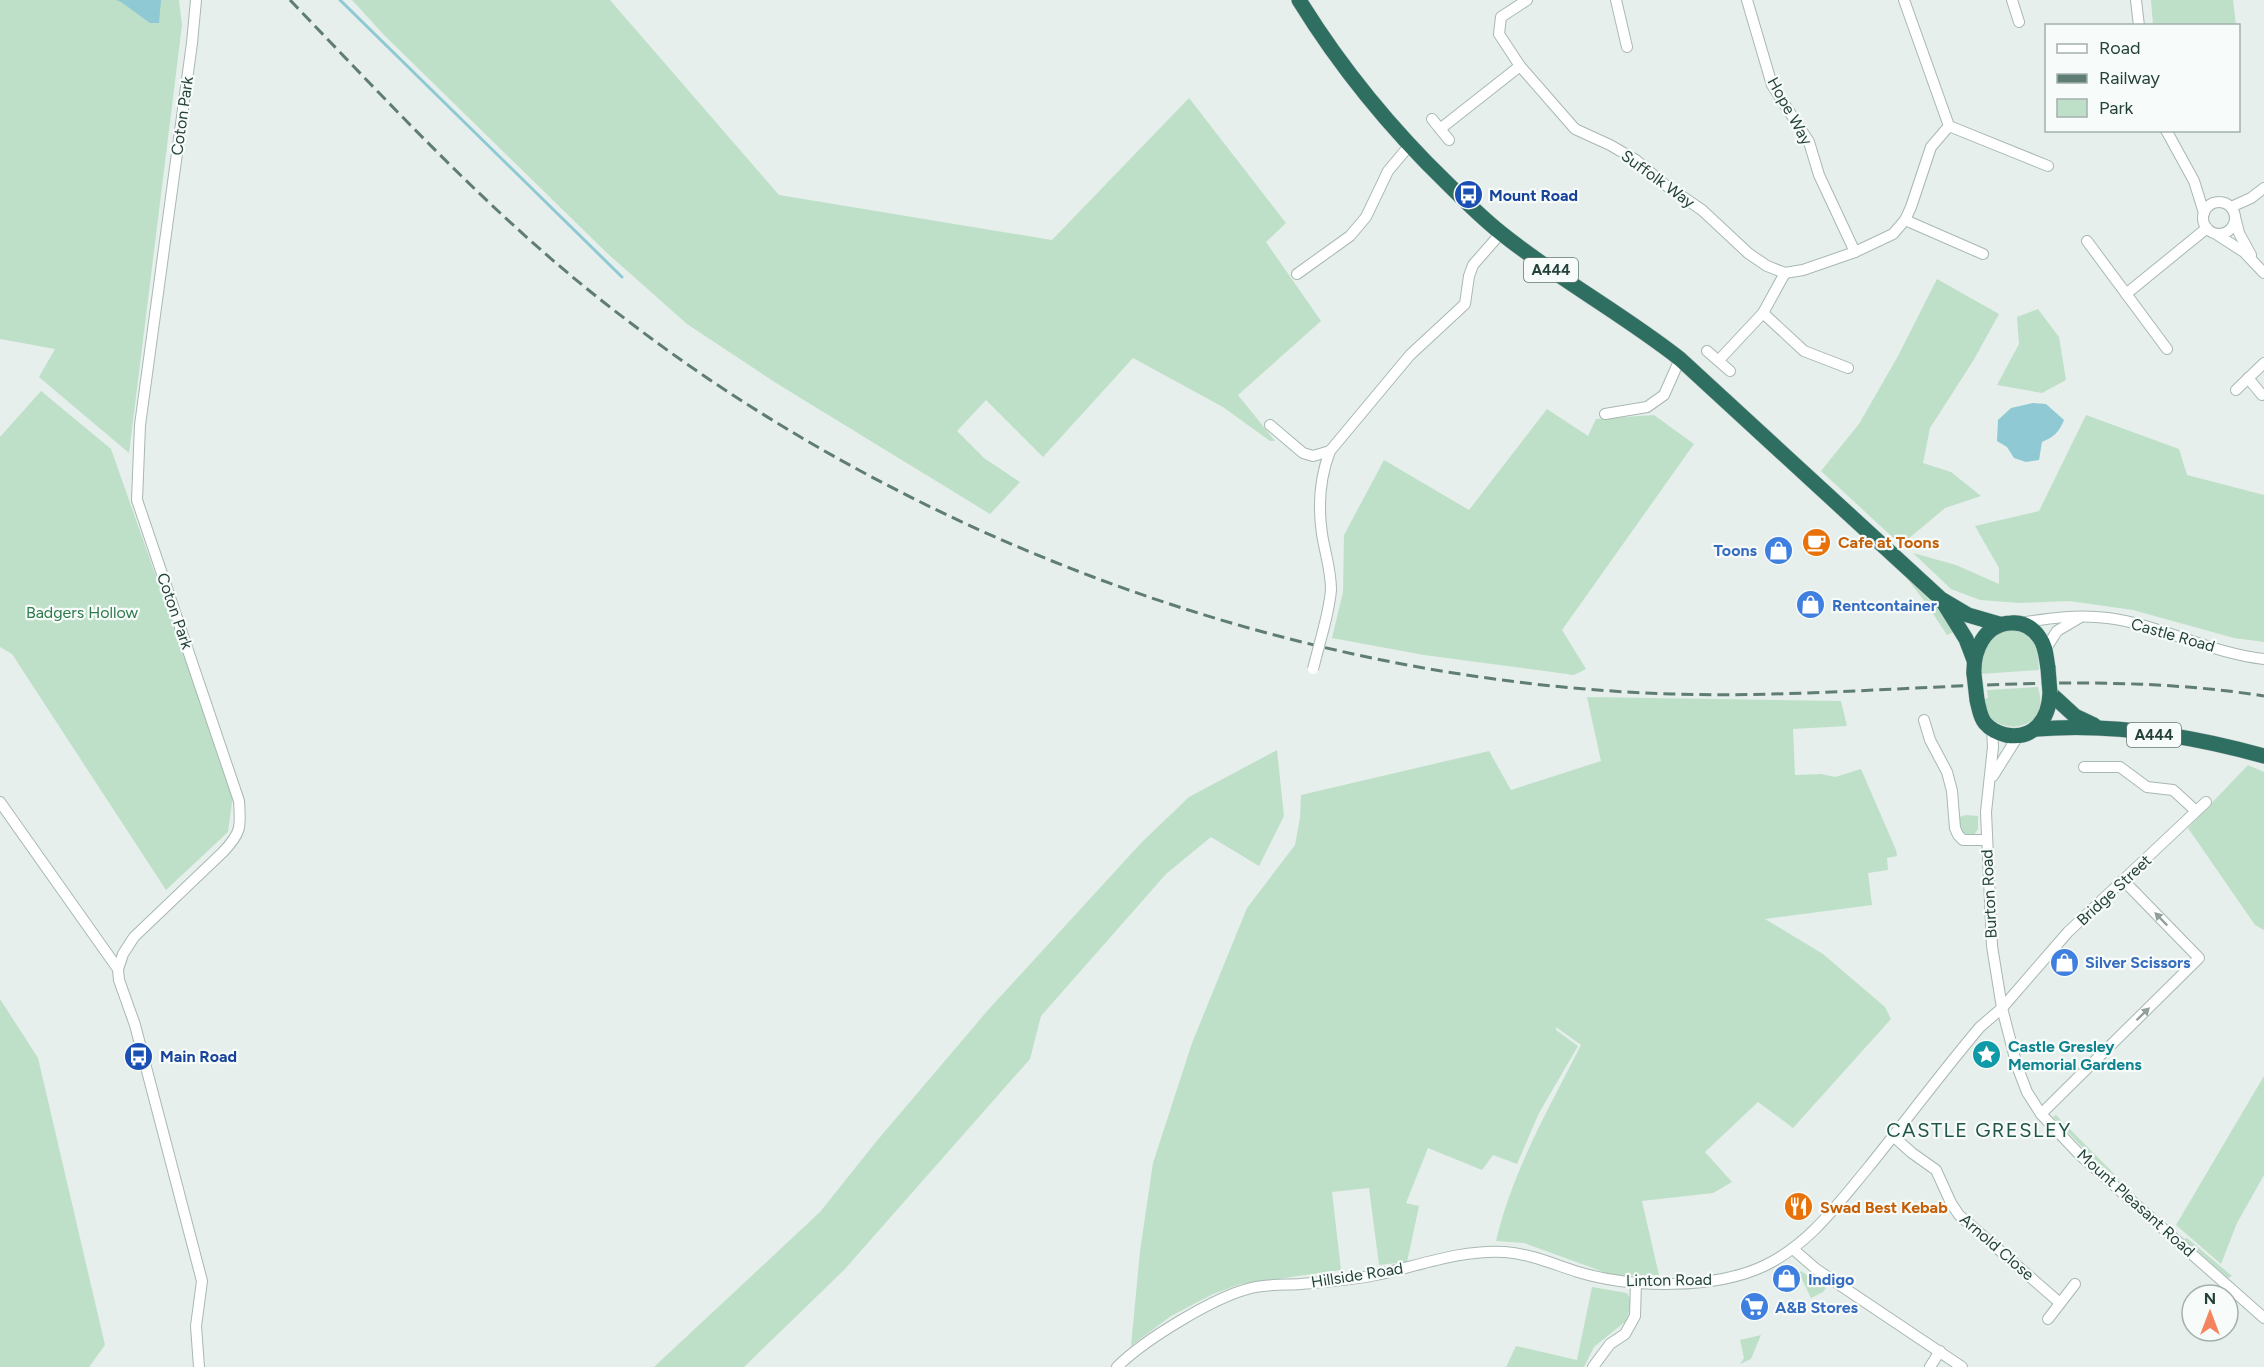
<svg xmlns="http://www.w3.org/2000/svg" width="2264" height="1367" viewBox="0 0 2264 1367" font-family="Figtree,sans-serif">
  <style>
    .green { fill: #bfe0c8 }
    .water { fill: #8ec9d4 }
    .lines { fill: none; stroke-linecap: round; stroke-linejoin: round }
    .stream { stroke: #8ec9d4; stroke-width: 3 }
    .minor-casing { stroke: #a8b8b2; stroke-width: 12 }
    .highway-casing { stroke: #c2cac8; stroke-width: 16 }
    .minor { stroke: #fff; stroke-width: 10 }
    .highway { stroke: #2f6f62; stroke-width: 15 }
    .rail { stroke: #5f7d75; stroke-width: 3; stroke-dasharray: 12 6; stroke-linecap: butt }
    .minor-bridge-casing { stroke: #a8b8b2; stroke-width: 12; stroke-linecap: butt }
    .highway-bridge-casing { stroke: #c2cac8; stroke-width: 16; stroke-linecap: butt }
    .minor-bridge { stroke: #fff; stroke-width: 10 }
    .highway-bridge { stroke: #2f6f62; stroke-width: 15 }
    .oneway { fill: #92a09c }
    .labels { text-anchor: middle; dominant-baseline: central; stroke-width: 4.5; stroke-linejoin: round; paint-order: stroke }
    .shield { fill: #f7fbf9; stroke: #637a73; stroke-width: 1.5 }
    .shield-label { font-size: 15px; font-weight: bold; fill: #24423a }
    .street-label { font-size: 16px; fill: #24423a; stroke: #f7fbf9 }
    .transit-label { font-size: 16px; font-weight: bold; fill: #164399; stroke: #f7fbf9; text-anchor: start }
    .food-label { font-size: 16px; font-weight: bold; fill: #c56008; stroke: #f7fbf9; text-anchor: start }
    .shop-label { font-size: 16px; font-weight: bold; fill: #366cbe; stroke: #f7fbf9; text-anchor: start }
    .park-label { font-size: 16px; fill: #2d7a4b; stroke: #f7fbf9 }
    .culture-label { font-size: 16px; font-weight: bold; fill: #0d838f; stroke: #f7fbf9; text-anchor: start }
    .quarter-label { font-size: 20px; letter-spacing: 1.5px; fill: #1f5548; stroke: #f7fbf9 }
  </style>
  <rect width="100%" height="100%" fill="#e6efeb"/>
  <g class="green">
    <path d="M0,0H179L182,25L129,453L39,377L55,349L0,339Z"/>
    <path d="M352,0H610L779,195L1052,240L1189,98L1286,223L1266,242L1321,321L1238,395L1275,441H1270L1223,407L1133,358L1043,457L986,400L957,431L984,458L1020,482L990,514L776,383L687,324L607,253L385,36Z"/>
    <path d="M2151,0H2233L2236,25H2153Z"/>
    <path d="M1937,279L1999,314L1973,361L1930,428L1923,463L1951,472L1981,496L1945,508L1901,545L1821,471L1859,424L1898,356Z"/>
    <path d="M2038,309L2059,337L2066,380L2042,393L1997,385L2019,344L2017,317Z"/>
    <path d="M41,391L111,449L233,795L228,832L166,890L12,654L0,647V437Z"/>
    <path d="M1547,409L1588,436L1596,419L1654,415L1694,444L1562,630L1586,669L1574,675L1424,655L1332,638L1343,592L1344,535L1384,460L1469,510Z"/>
    <path d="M2086,415L2179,449L2187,475L2264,495V642L2234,638L2133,610L2069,601L2020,603L1980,600L1951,589L1913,553L1956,565L1999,584V568L1975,526L2039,511Z"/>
    <path d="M1902,572L1945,616L1955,631L1947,635L1926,603Z"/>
    <path d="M2008,627C2039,634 2037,641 2039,670L1980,674C1979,646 1987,641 2008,627Z"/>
    <path d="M2038,687C2040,695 2042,704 2039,711C2030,732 1998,731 1987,713C1985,709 1984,703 1982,699L1988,698L1987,690Z"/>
    <path d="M1587,697L1841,701L1847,726L1793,729L1795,775L1821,774L1835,777L1861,769L1896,850L1897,856L1887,858L1888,870L1868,873L1872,905L1765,919L1823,954L1885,1007L1891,1019L1793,1128L1758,1102L1705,1152L1732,1182L1713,1193L1642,1201L1659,1275H1612L1524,1243L1496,1241C1512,1172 1549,1108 1581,1045L1556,1027V1030L1578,1046L1539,1113L1517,1164L1493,1155L1482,1170L1428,1148L1406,1203L1419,1206L1407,1262L1379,1265L1369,1188L1332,1192L1341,1270L1241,1284L1213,1294L1171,1316L1131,1346L1140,1251L1153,1163L1192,1043L1247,908L1295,845L1300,818L1301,795L1489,751L1511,790L1601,761Z"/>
    <path d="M1277,750L1284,816L1259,866L1211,837L1166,874L1041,1016L1030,1059L844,1270L744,1367H654L820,1212L875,1143L988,1010L1141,843L1189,797Z"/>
    <path d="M2248,765L2264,772V930L2255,925L2188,828Z"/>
    <path d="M1966,815L1978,816V829L1974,835L1967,836L1961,832L1959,817Z"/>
    <path d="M0,999L38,1058L105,1345L89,1367H0Z"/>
    <path d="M2264,1076V1175L2237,1223L2221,1264L2176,1225Z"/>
    <path d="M2056,1115L2123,1183L2092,1157L2053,1117Z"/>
    <path d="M2187,1238L2232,1276L2228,1278L2184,1239Z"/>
    <path d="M1801,1271L1826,1288L1823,1292L1811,1298L1799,1273Z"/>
    <path d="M1592,1287L1627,1293L1632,1303L1626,1321L1594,1347L1584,1367H1506L1516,1346L1577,1360Z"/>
    <path d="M1761,1335L1751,1359L1740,1364L1744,1358L1740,1340Z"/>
  </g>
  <g class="water">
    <path d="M116,0H161L159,23H150L121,2Z"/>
    <path d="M2033,403L2046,404L2064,420C2059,432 2054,437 2042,442L2039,460L2026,462L2014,458L2007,447L1997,441L1998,420L2011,408Z"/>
  </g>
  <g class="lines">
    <path class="stream" d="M340,0L622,277"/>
    <defs>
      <g id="minor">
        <path d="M196,0L192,43L140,425L137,500L239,801C241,828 241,833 223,852L134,937L123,954L118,969L119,980L135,1025L202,1281L196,1326L199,1367"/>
        <path d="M1527,0L1501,17L1499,34L1520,66L1575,129L1610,145L1636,160L1664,184L1702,210L1748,253L1767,266L1785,273L1803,270L1855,252L1893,234L1905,220L1911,207L1931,147L1949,126"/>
        <path d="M1616,0L1627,47"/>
        <path d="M1747,0L1772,85L1809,142L1819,175L1855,252"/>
        <path d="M1904,0L1949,126"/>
        <path d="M2012,0L2019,22"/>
        <path d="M2136,0L2139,26"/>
        <path d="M1432,119L1449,140"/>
        <path d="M1949,126L2048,166"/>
        <path d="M1440,129L1520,66"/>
        <path d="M2166,130L2194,181L2204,213"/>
        <circle cx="2219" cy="218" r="16"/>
        <path d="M2231,207L2251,198L2264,188"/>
        <path d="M2235,217L2239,233L2251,255"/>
        <path d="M1905,220L1983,254"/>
        <path d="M2216,234L2244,252L2264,273"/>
        <path d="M2087,241L2167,349"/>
        <path d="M1297,274L1350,236L1366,217L1388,171L1409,146"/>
        <path d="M2126,294L2207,228"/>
        <path d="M1763,313L1804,351L1848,368"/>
        <path d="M1707,351L1730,371"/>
        <path d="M1719,360L1763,313L1785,273"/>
        <path d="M2248,378L2262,395"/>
        <path d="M2236,390L2264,363"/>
        <path d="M1605,414L1647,407L1664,395L1680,359"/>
        <path d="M1270,425L1303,453L1313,456L1330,451"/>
        <path d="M2021,623C2050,618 2079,614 2108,618C2161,625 2210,653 2264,659"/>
        <path d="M1324,627C1327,615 1330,602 1331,590C1331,570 1325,553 1322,534C1318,507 1320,477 1330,451L1410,355L1465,304L1469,276L1473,265L1501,233"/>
        <path d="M2045,650L2057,631L2079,618"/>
        <path d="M1924,720L1930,740L1947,772L1952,791L1955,828L1958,835L1963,840H1986"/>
        <path d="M1992,729L1993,747L1986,812L1992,946L2002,1008L2017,1066L2027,1092L2041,1114L2081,1156L2264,1318"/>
        <path d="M2084,767H2120L2147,787L2173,790L2196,811"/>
        <path d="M1993,776L2018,736"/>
        <path d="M0,802L118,969"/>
        <path d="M2041,1114L2199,958L2123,880"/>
        <path d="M1893,1136L1912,1153L1936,1170L1951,1203L1959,1215L2060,1303"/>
        <path d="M1793,1249L1816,1269L1962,1367"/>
        <path d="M2048,1319L2075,1284"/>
        <path d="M1117,1367C1144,1340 1214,1297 1251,1288C1267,1284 1284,1285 1301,1284C1326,1282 1352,1280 1376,1275C1418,1266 1462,1249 1505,1252C1531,1254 1553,1264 1578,1272C1631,1288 1715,1290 1766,1265C1810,1243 1836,1206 1867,1169C1905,1122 1941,1073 1980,1027L2002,1008L2068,932L2206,802"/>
        <path d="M1593,1367L1610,1344L1625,1334L1635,1316L1636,1282"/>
        <path d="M1930,1367L1940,1351"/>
      </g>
      <g id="highway">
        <path d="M1299,0C1341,68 1390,128 1448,184C1465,201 1482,218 1501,233C1558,279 1623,314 1680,359L1941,599L1968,615L1999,624"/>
        <path d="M1943,602L1966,639L1974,660"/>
        <path d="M1974,674C1973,651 1984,624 2011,623C2023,622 2032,627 2039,637C2046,646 2046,657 2048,668"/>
        <path d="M2050,693L2075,716L2094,725"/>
        <path d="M1977,700C1979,708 1980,717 1985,723C1990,729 1998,733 2006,735C2034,740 2049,719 2050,693"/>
        <path d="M2037,729C2111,723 2192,736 2264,756"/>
      </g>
    </defs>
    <use href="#minor" class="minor-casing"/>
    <use href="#highway" class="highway-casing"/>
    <use href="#minor" class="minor"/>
    <use href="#highway" class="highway"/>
    <path class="rail" d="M290,0C391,105 491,214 606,304C904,539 1292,682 1672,694C1869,700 2068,665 2264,696"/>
    <defs>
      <path id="minor-bridge" d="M1313,669L1324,627"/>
      <g id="highway-bridge">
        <path d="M2048,668L2050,693"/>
        <path d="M1974,674L1977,700"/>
      </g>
    </defs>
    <use href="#minor-bridge" class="minor-bridge-casing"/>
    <use href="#highway-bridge" class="highway-bridge-casing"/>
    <use href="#minor-bridge" class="minor-bridge"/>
    <use href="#highway-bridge" class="highway-bridge"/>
  </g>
  <defs><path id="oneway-solid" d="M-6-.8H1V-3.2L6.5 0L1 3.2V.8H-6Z" transform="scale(1.5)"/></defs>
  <g class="oneway">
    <use href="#oneway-solid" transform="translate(2161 919) rotate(-134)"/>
    <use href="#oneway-solid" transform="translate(2143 1014) rotate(-44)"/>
  </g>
  <defs>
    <symbol id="bus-disc" viewBox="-11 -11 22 22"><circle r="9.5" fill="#1a4fb4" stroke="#f7fbf9"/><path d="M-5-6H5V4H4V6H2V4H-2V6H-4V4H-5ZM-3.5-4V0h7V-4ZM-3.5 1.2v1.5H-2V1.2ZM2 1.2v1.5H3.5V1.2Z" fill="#fff"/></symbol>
    <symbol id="cafe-disc" viewBox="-11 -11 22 22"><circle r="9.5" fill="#e8710a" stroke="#f7fbf9"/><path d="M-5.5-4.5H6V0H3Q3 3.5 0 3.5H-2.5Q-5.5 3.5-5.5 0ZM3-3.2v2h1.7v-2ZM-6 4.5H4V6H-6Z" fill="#fff"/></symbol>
    <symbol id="shop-disc" viewBox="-11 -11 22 22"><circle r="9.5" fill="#3f7fe0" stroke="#f7fbf9"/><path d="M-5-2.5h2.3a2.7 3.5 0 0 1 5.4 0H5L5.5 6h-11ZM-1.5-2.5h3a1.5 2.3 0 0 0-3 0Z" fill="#fff"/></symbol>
    <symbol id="sight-disc" viewBox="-11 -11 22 22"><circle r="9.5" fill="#0f9aa8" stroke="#f7fbf9"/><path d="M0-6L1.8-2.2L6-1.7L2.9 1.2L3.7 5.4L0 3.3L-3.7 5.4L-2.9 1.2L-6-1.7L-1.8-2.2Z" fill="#fff"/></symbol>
    <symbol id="restaurant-disc" viewBox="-11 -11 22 22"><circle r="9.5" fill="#e8710a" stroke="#f7fbf9"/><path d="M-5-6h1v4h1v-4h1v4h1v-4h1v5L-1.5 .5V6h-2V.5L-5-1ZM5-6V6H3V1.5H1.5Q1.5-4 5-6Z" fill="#fff"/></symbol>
    <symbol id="supermarket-disc" viewBox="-11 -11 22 22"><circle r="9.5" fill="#3f7fe0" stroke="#f7fbf9"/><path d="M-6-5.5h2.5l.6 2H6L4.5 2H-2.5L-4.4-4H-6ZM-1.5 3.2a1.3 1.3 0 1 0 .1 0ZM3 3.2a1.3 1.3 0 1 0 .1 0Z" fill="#fff"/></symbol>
  </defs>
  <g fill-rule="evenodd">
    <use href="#bus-disc" x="1452" y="178" width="33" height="33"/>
    <use href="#cafe-disc" x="1800" y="526" width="33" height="33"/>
    <use href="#shop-disc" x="1762" y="534" width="33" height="33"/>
    <use href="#shop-disc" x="1794" y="588" width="33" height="33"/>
    <use href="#shop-disc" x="2048" y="946" width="33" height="33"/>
    <use href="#sight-disc" x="1970" y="1038" width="33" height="33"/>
    <use href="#bus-disc" x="122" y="1040" width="33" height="33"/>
    <use href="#restaurant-disc" x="1782" y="1190" width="33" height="33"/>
    <use href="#shop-disc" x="1770" y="1262" width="33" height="33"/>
    <use href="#supermarket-disc" x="1738" y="1290" width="33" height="33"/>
  </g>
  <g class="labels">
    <g class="shield">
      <rect x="1524" y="258" width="54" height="24" rx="4.5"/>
      <rect x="2127" y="723" width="54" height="24" rx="4.5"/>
    </g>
    <g class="shield-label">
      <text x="1551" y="270">A444</text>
      <text x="2154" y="735">A444</text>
    </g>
    <g class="street-label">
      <text transform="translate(1790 111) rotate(61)">Hope Way</text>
      <text transform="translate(182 116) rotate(-82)">Coton Park</text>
      <text transform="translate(1658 179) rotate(36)">Suffolk Way</text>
      <text transform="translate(175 611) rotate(71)">Coton Park</text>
      <text transform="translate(2173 635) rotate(16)">Castle Road</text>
      <text transform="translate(2114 890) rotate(-43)">Bridge Street</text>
      <text transform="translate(1989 894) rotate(-93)">Burton Road</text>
      <text transform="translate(2136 1203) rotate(42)">Mount Pleasant Road</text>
      <text transform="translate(1997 1247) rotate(41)">Arnold Close</text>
      <text transform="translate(1357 1275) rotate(-9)">Hillside Road</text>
      <text transform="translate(1669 1280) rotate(-1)">Linton Road</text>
    </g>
    <g class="transit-label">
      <text x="1489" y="195">Mount Road</text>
      <text x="160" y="1056">Main Road</text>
    </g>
    <g class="food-label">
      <text x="1838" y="542">Cafe at Toons</text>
      <text x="1820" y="1207">Swad Best Kebab</text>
    </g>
    <g class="shop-label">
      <text x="1757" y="550" text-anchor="end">Toons</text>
      <text x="1832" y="605">Rentcontainer</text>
      <text x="2085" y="962">Silver Scissors</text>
      <text x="1808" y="1279">Indigo</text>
      <text x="1775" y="1307">A&amp;B Stores</text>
    </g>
    <g class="park-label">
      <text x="82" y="612">Badgers Hollow</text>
    </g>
    <g class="culture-label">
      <text x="2008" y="1046">Castle Gresley<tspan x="2008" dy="18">Memorial Gardens</tspan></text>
    </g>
    <g class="quarter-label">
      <text x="1979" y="1130">CASTLE GRESLEY</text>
    </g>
  </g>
  <rect x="2045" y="24" width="195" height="108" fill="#f7fbf9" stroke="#a3b1ad" stroke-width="1.5"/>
  <rect x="2057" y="44" width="30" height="9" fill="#ffffff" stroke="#a3b1ad" stroke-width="1.5"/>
  <text x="2099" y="54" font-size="18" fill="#24423a">Road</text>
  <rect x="2057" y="74" width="30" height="9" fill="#5f7d75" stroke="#a3b1ad" stroke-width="1.5"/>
  <text x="2099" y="84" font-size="18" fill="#24423a">Railway</text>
  <rect x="2057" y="99" width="30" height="18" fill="#bfe0c8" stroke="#a3b1ad" stroke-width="1.5"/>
  <text x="2099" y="114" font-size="18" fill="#24423a">Park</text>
  <g transform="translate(2210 1313)"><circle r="28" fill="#f7fbf9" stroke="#a3b1ad" stroke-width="1.5"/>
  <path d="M0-4.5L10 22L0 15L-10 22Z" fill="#f4845f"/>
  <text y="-9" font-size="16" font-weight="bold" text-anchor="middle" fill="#24423a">N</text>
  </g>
</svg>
